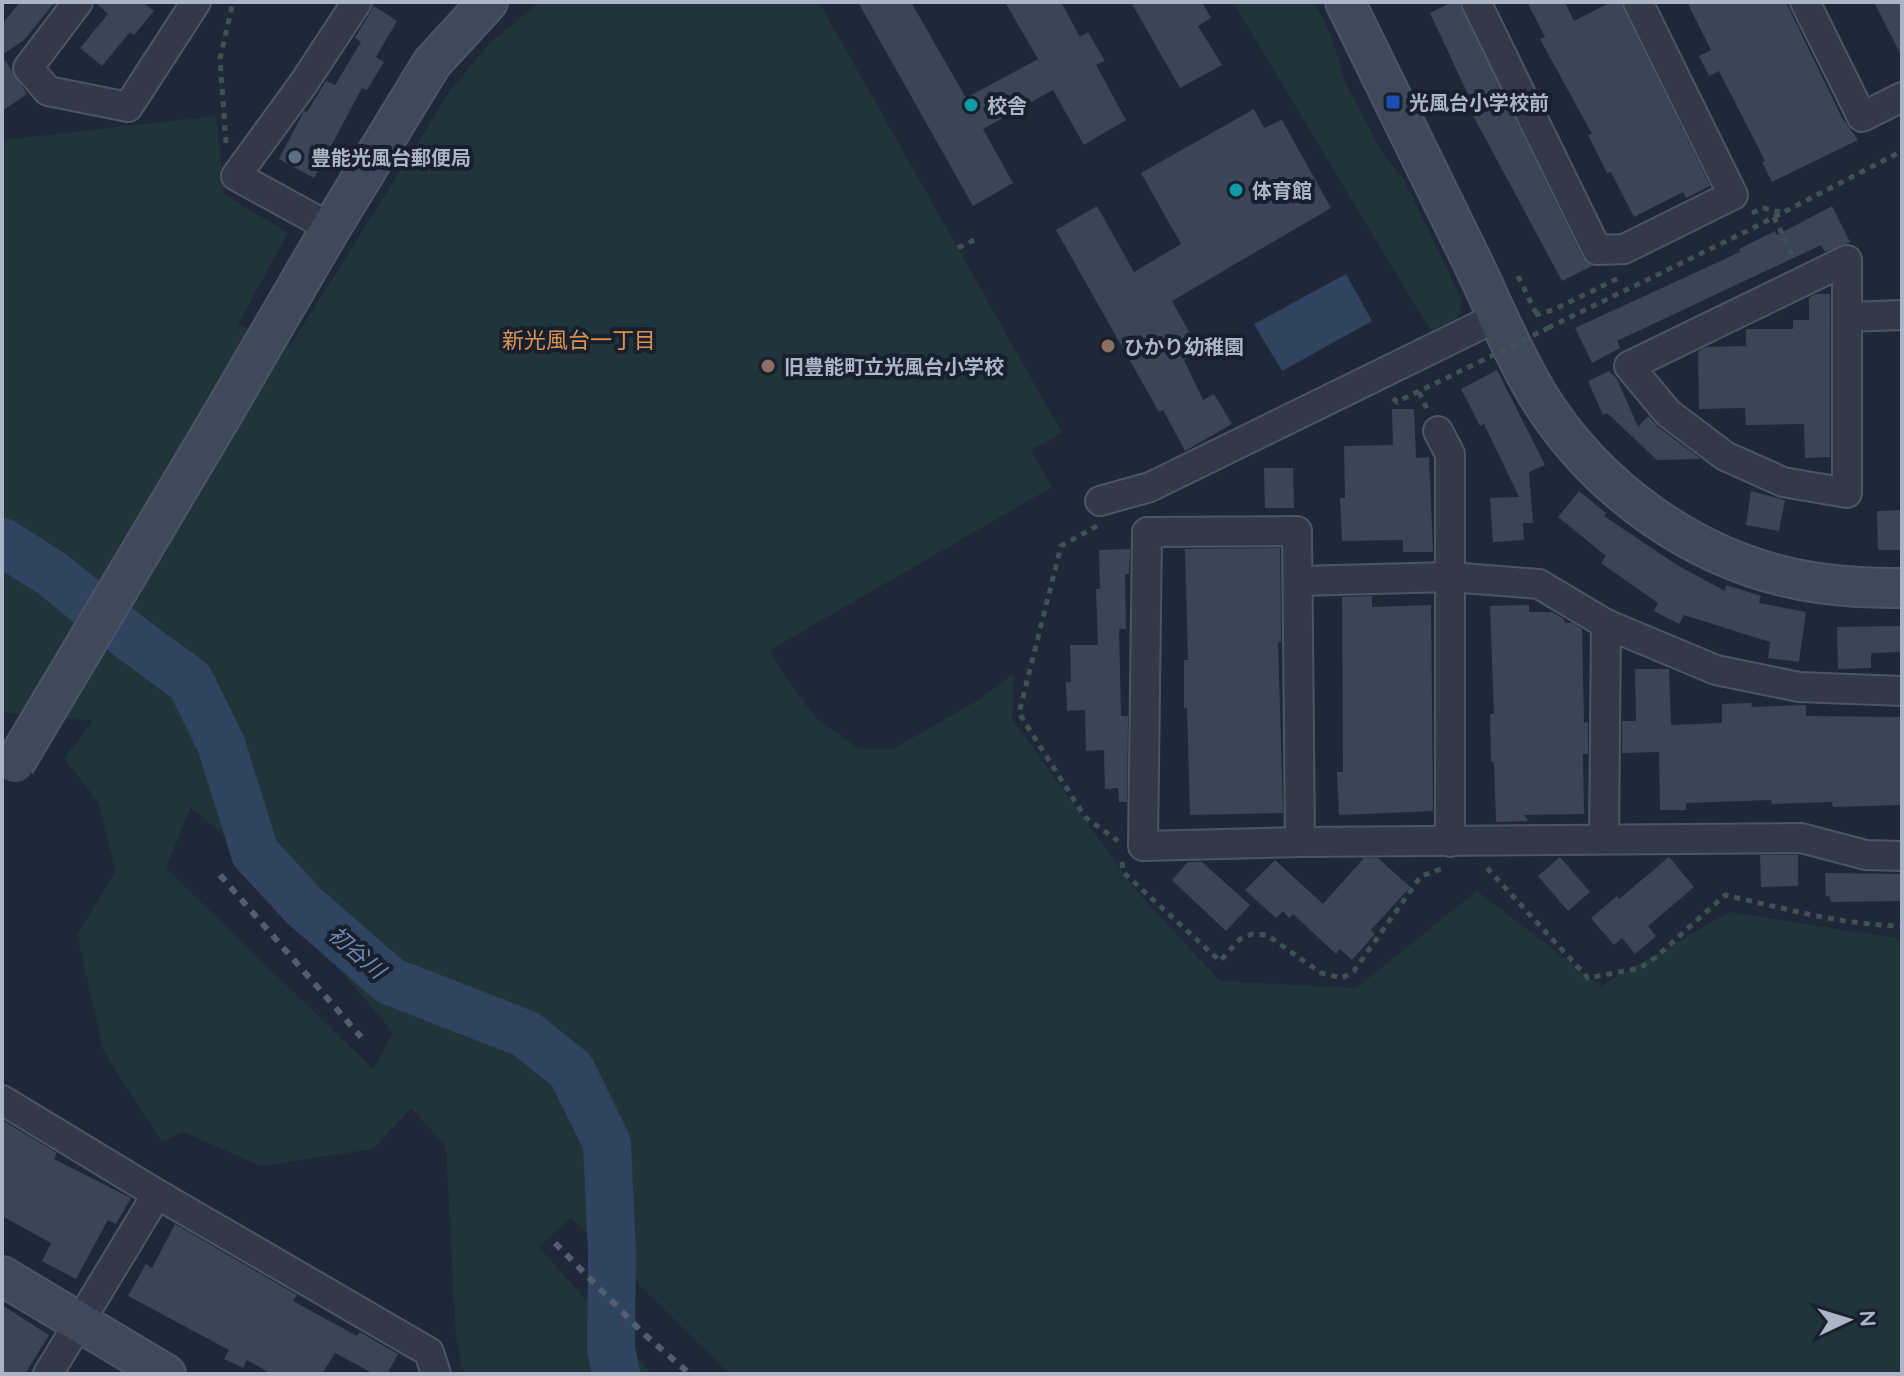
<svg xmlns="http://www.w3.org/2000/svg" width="1904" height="1376" viewBox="0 0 1904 1376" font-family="Quicksand,'Noto Sans JP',sans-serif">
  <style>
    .green { fill: #203539; fill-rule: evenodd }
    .water { fill: #304360 }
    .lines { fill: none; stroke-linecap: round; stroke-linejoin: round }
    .river { stroke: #304360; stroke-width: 48 }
    .building { fill: #3a4658 }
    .street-casing { stroke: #4c5563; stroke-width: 32 }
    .secondary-casing { stroke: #4c5563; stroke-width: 42 }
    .path { stroke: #3e5256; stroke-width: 5; stroke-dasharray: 6 6; stroke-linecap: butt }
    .street { stroke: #323a48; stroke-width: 28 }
    .secondary { stroke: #40495c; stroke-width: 38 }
    .rail { stroke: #535e70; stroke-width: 6; stroke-dasharray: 8 8; stroke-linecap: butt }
    .secondary-bridge-casing { stroke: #4c5563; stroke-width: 42; stroke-linecap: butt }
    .path-bridge { stroke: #3e5256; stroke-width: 5; stroke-dasharray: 6 6; stroke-linecap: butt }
    .secondary-bridge { stroke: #40495c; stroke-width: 38 }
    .transit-dot { fill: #1a4fb4; stroke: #181f2d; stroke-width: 3 }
    .culture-dot { fill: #0f9aa8; stroke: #181f2d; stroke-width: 3 }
    .service-dot { fill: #5c6f8a; stroke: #181f2d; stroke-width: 3 }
    .education-dot { fill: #8d6e63; stroke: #181f2d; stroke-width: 3 }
    .labels { text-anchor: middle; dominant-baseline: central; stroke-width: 8; stroke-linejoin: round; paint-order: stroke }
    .poi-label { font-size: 20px; font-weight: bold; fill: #acb5c5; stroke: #181f2d; text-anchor: start }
    .neighbourhood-label { font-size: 22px; fill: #da9352; stroke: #181f2d }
    .water-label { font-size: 22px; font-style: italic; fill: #728ab0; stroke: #181f2d }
  </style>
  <rect width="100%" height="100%" fill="#1e2838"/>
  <g class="green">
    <path d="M539,2H819L1062,433L1031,450L1052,487L770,650L784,675L815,717L859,749H893L977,701L1012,675L1014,679L1012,719L1135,889L1220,981L1356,988L1477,891L1601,986L1729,912L1902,939V1374H729L571,1217L539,1247L652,1374H464L456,1338L446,1146L411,1108L373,1149L261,1166L183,1132L162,1142L104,1052L77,934L116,872L99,803L64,758L93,721L2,712V140L216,116L225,195L288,233L238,324L290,346L452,88L488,45ZM191,807L227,839L393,1032L373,1069L166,868Z"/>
    <path d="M1233,2H1315L1331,36L1345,82L1380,149L1403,178L1462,300L1458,318L1431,331Z"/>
  </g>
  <path class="water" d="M1346,274L1372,321L1282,371L1254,324Z"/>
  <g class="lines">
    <path class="river" d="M2,542L51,573L135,641L190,681L221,744L255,853L304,906L390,981L526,1034L571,1070L607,1143L612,1254L611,1348L616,1374"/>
  </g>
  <g class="building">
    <path d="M20,2H55L24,40L2,55V24Z"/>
    <path d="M95,2H143L154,11L134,35L130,32L102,66L80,48L108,14Z"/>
    <path d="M858,2H911L966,98L1038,59L1005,2H1061L1080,37L1088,32L1105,61L1096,65L1126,120L1084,145L1053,90L983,129L1013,183L973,206Z"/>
    <path d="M1131,2H1202L1211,18L1198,26L1222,65L1180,88Z"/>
    <path d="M1452,2H1459L1582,257L1592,266L1562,281L1468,106L1472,103L1430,13Z"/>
    <path d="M1527,2H1565L1574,21L1611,2H1621L1710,186L1686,198L1683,192L1634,217L1611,172L1607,173L1588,135L1592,134L1540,39L1545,37Z"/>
    <path d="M1687,2H1786L1841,116L1858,140L1772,182L1762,162L1765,161L1719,71L1709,76L1699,56L1711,50Z"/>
    <path d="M1874,2H1902V57Z"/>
    <path d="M374,6L397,21L376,57L384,62L367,90L362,88L314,178L279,159L304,111L307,112L326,81L335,85L361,42L355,38Z"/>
    <path d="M2,56L27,94L2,111Z"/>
    <path d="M1254,109L1264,128L1282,120L1331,208L1172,301L1199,350L1184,360L1203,400L1214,394L1232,424L1185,451L1163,410L1159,412L1056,230L1097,206L1134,272L1181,244L1141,173Z"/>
    <path d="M1832,206L1850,242L1825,252L1821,245L1617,341L1620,348L1592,363L1575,328L1740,252L1739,249L1775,231L1777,235Z"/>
    <path d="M1815,294H1830V457L1805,458L1804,424L1746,425L1745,408L1699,409L1698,351L1706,347L1746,346V329H1793V320H1809V298Z"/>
    <path d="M1497,370L1545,465L1529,472L1533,523H1523L1524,540L1493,542L1490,498L1519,497L1484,424L1480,426L1461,389Z"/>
    <path d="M1609,371L1617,379L1638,427L1648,416L1658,427L1701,459L1657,460L1607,413L1603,415L1588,381Z"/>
    <path d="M1392,409H1414L1416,458L1429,457L1433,552H1403V540L1342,541L1340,498H1345L1344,446L1393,445Z"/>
    <path d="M1264,468H1293L1294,508H1265Z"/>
    <path d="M1579,491L1606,513L1604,516L1677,565L1725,591L1726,585L1761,596L1759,603L1806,612L1799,662L1768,658L1770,642L1684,615L1679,624L1654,611L1658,603L1601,563L1606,556L1558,517Z"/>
    <path d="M1751,491L1785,500L1779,531L1746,525Z"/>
    <path d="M1902,510V550H1878L1877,511Z"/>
    <path d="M1280,548L1281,642H1278L1283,813L1190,815L1187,708H1184V660H1188L1185,549Z"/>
    <path d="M1130,549L1129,574H1125L1126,629H1119L1121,716H1128L1127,802H1119L1118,788L1105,789L1104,750L1086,751L1085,710L1067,711L1066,682H1071L1070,645H1098L1096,589H1100L1099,550Z"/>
    <path d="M1372,596V607L1431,605L1433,811L1339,815L1337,772H1343L1342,597Z"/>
    <path d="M1529,605V612H1552L1564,619L1565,623H1572L1582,629L1584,723L1588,722V754H1583L1584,814L1524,815L1529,821L1496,822L1494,762H1491L1490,714H1494L1490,606Z"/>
    <path d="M1902,626V652L1871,653V668L1838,669L1837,627Z"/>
    <path d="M1635,669H1669L1671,725L1722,723V704L1751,703L1752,707L1806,705V716L1902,717V805L1833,807L1832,802L1772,804L1771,800L1686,803V810H1660L1659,752L1622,753V721H1636Z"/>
    <path d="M1760,855H1798V886L1761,887Z"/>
    <path d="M1560,857L1590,892L1568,911L1538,876Z"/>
    <path d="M1669,857L1694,887L1648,926L1656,936L1635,954L1622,938L1614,945L1591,918L1617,896L1619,899Z"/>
    <path d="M1364,858H1378L1410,887L1371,930L1375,934L1352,960L1340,949L1336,954L1293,914L1289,918L1283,911L1276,918L1245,890L1275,860L1323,904Z"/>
    <path d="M1188,862H1202L1250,905L1226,931L1172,880Z"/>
    <path d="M1825,873L1902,874V901L1831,902L1830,896H1826Z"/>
    <path d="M2,1120L57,1153L54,1159L131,1198L116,1224L108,1220L76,1279L42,1261L51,1243L2,1216Z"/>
    <path d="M175,1224L297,1295L293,1301L357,1336L360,1332L398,1354L387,1374H374L335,1353L322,1374H271L247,1360L243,1368L224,1359L229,1350L128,1296L146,1264L152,1268Z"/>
    <path d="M2,1305L49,1335L25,1374H2Z"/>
  </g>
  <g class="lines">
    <defs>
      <g id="street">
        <path d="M78,2L28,68L48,91L128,107L196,2"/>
        <path d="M1476,2L1597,250L1624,249L1733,195L1638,2"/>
        <path d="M1805,2L1862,117L1902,97"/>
        <path d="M331,228L236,176L303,84L357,2"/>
        <path d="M1847,260V493L1783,482L1725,456L1668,413L1629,366Z"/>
        <path d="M1847,317L1902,315"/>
        <path d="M1438,431L1450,454V577L1539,584L1606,624L1716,670L1799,687L1902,691"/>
        <path d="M1100,501L1150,487L1499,316"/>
        <path d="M1298,581L1450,577V842"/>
        <path d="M1604,839L1606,624"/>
        <path d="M1300,842L1143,846L1147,532L1297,531L1300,842L1801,838L1866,855L1902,856"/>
        <path d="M2,1100L157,1194L429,1352L436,1374"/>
        <path d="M48,1374L157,1194"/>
      </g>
      <g id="secondary">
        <path d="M1345,2C1386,87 1428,172 1470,257C1492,302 1511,350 1536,392C1595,490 1699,564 1812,582C1842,587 1872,588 1902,588"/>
        <path d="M221,417L331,228L432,63L488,2"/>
        <path d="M2,1276L166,1374"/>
      </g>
    </defs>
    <use href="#street" class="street-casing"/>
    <use href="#secondary" class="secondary-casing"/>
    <g class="path">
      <path d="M226,143L220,59L233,2"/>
      <path d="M1752,213L1763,208L1780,212"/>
      <path d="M1774,217L1794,259"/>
      <path d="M958,248L976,239"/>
      <path d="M1518,276L1537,315"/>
      <path d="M1535,315L1553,310L1621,277"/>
      <path d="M1548,328L1745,232L1902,151"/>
      <path d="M1419,392L1427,409"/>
      <path d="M1393,398L1397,402L1479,362"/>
      <path d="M1097,526L1061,546L1019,713L1085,817L1118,841"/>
      <path d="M1122,862L1123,872L1220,961L1240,939L1252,934L1267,935L1321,973L1342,978L1354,971L1421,876L1441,869"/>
      <path d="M1487,868L1588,978L1640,968L1656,957L1725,895C1783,908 1842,925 1902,926"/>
    </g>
    <use href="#street" class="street"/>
    <use href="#secondary" class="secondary"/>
    <g class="rail">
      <path d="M220,875L361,1037"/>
      <path d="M555,1243L644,1334L690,1374"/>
    </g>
    <defs>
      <path id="secondary-bridge" d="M15,763L221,417"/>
    </defs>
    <use href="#secondary-bridge" class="secondary-bridge-casing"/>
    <path class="path-bridge" d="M1479,362L1548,328"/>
    <use href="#secondary-bridge" class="secondary-bridge"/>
  </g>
  <rect class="transit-dot" x="1385" y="94" width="16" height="16" rx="4"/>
  <g class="culture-dot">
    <circle cx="971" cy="105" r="8"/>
    <circle cx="1236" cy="190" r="8"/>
  </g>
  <circle class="service-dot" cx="295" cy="157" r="8"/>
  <g class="education-dot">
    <circle cx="1108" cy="346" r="8"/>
    <circle cx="768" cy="366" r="8"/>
  </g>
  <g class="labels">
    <g class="poi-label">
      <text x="1409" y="102">光風台小学校前</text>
      <text x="987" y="105">校舎</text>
      <text x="311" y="157">豊能光風台郵便局</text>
      <text x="1252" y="190">体育館</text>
      <text x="1124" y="346">ひかり幼稚園</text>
      <text x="784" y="366">旧豊能町立光風台小学校</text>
    </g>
    <g class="neighbourhood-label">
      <text x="579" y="340">新光風台一丁目</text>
    </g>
    <g class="water-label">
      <text transform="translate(357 952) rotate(41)">初谷川</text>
    </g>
  </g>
  <rect width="1904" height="1376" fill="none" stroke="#acb5c5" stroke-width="8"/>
  <g transform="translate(1848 1320) rotate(86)" stroke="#181f2d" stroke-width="6" paint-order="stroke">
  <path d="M0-6L14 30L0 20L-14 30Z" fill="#acb5c5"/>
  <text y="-12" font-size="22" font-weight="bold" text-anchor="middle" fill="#acb5c5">N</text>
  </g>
</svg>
